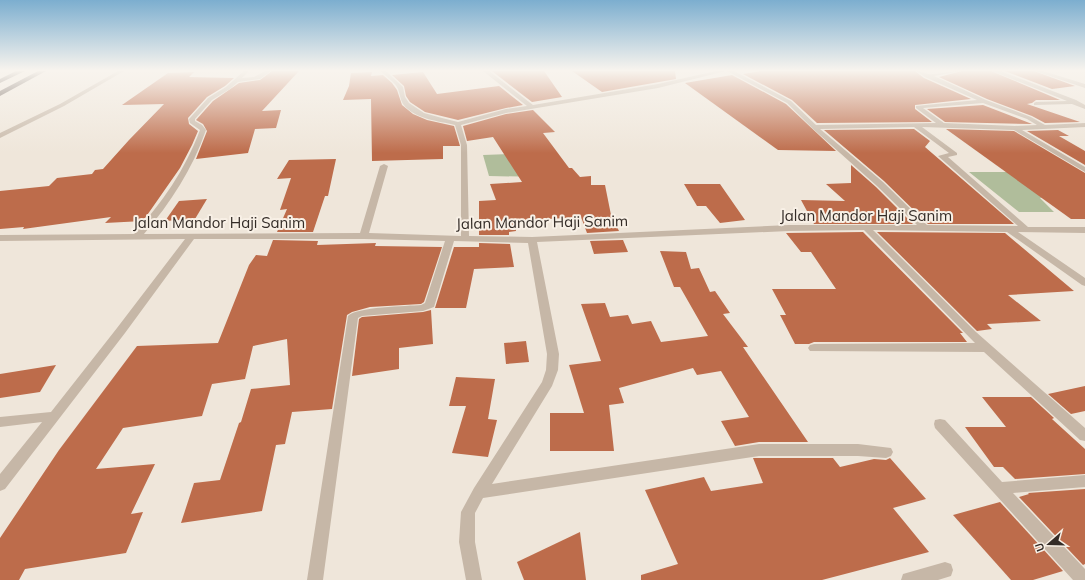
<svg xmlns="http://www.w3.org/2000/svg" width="1085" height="580" viewBox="0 0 1085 580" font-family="Mulish,sans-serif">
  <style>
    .green { fill: #b0bd9b }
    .building { fill: #bd6c4b }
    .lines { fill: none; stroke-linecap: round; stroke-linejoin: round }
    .minor { fill: #c6b7a7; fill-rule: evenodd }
    .motorway { fill: #54463f; fill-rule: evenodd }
    .labels { text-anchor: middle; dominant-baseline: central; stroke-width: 4; stroke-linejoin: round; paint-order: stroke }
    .street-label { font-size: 15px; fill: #342c27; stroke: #f8f0e6 }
  </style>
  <rect width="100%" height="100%" fill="#efe6da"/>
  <g class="green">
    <path d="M531,153L544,177L489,176L483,155Z"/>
    <path d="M969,172H1014L1058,194L1040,198L1054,212H1019Z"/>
  </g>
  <g class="building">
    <path d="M272,71H299L262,111L281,110L276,128L255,129L248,153L196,159L207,131L203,124L196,120L213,101L239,83L260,80Z"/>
    <path d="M492,71H544L562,97L532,102Z"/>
    <path d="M572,71H675L676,79L602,92Z"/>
    <path d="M761,71H915L924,78L971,99L915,105V109L932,122L817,123L792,100L743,74Z"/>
    <path d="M962,71H991L1060,100H1036L1032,103L1027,104L1080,122L1045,123L1032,116L987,99L939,77Z"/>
    <path d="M1005,71H1034L1075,86L1052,89Z"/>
    <path d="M194,72L189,77L234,78L225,86L207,97L188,118L189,124L198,131L192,145L180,168L143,221L105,223L111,217L23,229L24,227L0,229V191L49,186L57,178L92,174L95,170L103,169L129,140L164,104L122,105L168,73Z"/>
    <path d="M372,72L371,76L383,75L392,83L397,90L402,105L413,114L427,120L454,126L460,146H443V159L372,161L371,99L343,100L349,86L351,73Z"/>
    <path d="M423,72L437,94L499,86L523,105L506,108L458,120L425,112L410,102L406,96L404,86L392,75Z"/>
    <path d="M732,75L786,104L836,151L778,150L685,83Z"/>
    <path d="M983,105L1032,124L945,122L927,109Z"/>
    <path d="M533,110L555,132L543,133L569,168H572L580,177L591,176V185H605L611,215L619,231L587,233L581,217L515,221L516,231L509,232V235H479V201L496,200L490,184L522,182L493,137L467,141L463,126L506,114Z"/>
    <path d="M914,129L930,141L925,147L1014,224H928L884,181L824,130Z"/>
    <path d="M946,129L1014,131L1085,173V219H1071Z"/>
    <path d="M1058,130L1069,136H1059L1085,151V165L1027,131Z"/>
    <path d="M336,159L328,196H325L313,232H277L287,209L280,210L291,178L277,179L289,160Z"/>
    <path d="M851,165L876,187L913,224H814L801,200L845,201L826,184L851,183Z"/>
    <path d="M684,184H720L745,220L720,223L706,206H697Z"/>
    <path d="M207,199L195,219L165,221L179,201Z"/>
    <path d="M863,232L963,333H960L967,342H814L809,344H795L780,315H786L772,289H836L811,252H801L786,233Z"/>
    <path d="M877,232L1005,233L1074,291L1008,295L1041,321L987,324L992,329L977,331Z"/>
    <path d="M273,240L318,241L317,245L376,243L375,246L442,247L424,302L421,304L370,307L352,312L347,315L332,409L292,412L285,444L276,445L262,511L181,523L194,483L220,480L239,423L241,422L251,389L290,385L287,339L253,346L245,379L212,384L202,416L123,428L96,469L155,464L131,514L143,512L126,553L25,569L19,580H0V538L59,450L137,346L218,343L249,265L256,255L267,256Z"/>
    <path d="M623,240L628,252L594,254L590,241Z"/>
    <path d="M479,243L510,244L514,267L474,269L466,308H435L454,247H479Z"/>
    <path d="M660,251L686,252L691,269L699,268L710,292L715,291L730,313L723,314L748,347H743L808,442H759L735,446L721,421L749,417L721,371L697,375L693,368L619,388L624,403L609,405L614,451H550V413H584L569,365L601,361L581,304L605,303L610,317L628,315L632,324L651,321L661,342L708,336L680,287H674Z"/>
    <path d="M431,310L433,344L399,348V369L352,376L359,319L362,317L423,312Z"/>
    <path d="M526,341L529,362L506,364L504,343Z"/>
    <path d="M56,365L40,392L0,398V374Z"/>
    <path d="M456,377L495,379L488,419L497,420L488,457L452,453L466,406H449Z"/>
    <path d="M1085,386V411L1071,414L1048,394Z"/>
    <path d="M982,397H1031L1054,418L1052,419L1085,449V474L1015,479L1003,467H994L965,427H1006Z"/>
    <path d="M753,458H833L840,467L874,459L886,460L890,458L926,499L893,508L929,552L822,580H641V575L678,564L645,490L704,477L711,491L763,483Z"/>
    <path d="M1085,489V564L1083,565L1019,497L1029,494L1028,493Z"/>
    <path d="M1000,502L1063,571L1033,580H1011L953,515Z"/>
    <path d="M580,532L586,580H524L517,562Z"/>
  </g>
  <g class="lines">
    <g class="minor">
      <path d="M118,71H124L64,106L0,138V133L60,104Z"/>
      <path d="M244,71H249L242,78L254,77L265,71H271L260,79L238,82L230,89L212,100L195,119V121L202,125L206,130C192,170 171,202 144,234L360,233L380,166L384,164L388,166L369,233L461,236V145L455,125C439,121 414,119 403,104C400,99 400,94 398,89C396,83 385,76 381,71H386L403,87L405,97L409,103L424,113L442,118L458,122L506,109L527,106L483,71H489L533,105L658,84L716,71H726L658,88L506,113L461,125L467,145L469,236L532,237L789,225H917L877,186L812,128L787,103L727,71H734L791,101L816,125L936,123L916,108V106L977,100L925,77L916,71C921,71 924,73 928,74C933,75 954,71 961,71L934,76L986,100L1031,117L1045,125L1085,123V127L1022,130L1085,167V172L1014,130L922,127L957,153V155L948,157L1028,227H1085V233L1018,232L1085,278V286L1082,285L1007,232L873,230L976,332L1085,428V441L1080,440L984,352L810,351L808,348L810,345L814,344L975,343L864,230L789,231L537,242L559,354L558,370L552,386L492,484L759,444H858L891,448L893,452L891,456L886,458L858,456H759L483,498L475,513V542L482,580H466L459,542L461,512L474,488L542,382L546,370L547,354L528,243L454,241L434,307L423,311L362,316L358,318L323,580H307L348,316C355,307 408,306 421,305L425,303L445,241L364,239H194L125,333L5,489L0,491V474L42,422L0,427V417L51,412L117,328L185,239L0,241V235L134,234C163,201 184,172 200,130L190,123L189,119L208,98L226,87ZM983,103L1027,119L1037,125L1015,126L944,123L923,108ZM914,127L949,153L938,156L1018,226L927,225L883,182L820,129Z"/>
      <path d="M992,71H1000L1076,100L1085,105V109L1072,104L1034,105V103L1036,102L1067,101Z"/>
      <path d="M1035,71H1043L1085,84V88Z"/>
      <path d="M940,419L945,420L1002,482L1085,475V487L1013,493L1085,569V580H1073L935,428L934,424L935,420Z"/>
      <path d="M945,562L951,564L953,570L951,576L938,580H901L903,574Z"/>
    </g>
    <g class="motorway">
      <path d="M16,71H25L0,83V79Z"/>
      <path d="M38,71H46L0,96V91Z"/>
    </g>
  </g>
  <linearGradient id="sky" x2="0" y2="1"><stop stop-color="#7caecf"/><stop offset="0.46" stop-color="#f8f4ee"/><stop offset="1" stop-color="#f8f4ee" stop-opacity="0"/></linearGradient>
  <rect width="1085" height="153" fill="url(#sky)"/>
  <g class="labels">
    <g class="street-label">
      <text x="866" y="215">Jalan Mandor Haji Sanim</text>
      <text x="219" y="222">Jalan Mandor Haji Sanim</text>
      <text transform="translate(542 222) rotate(-1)">Jalan Mandor Haji Sanim</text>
    </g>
  </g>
  <g transform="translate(1049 544) rotate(250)" stroke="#f8f0e6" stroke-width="3" paint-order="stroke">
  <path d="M0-3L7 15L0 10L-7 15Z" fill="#342c27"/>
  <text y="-6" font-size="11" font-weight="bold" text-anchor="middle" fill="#342c27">U</text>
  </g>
</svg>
